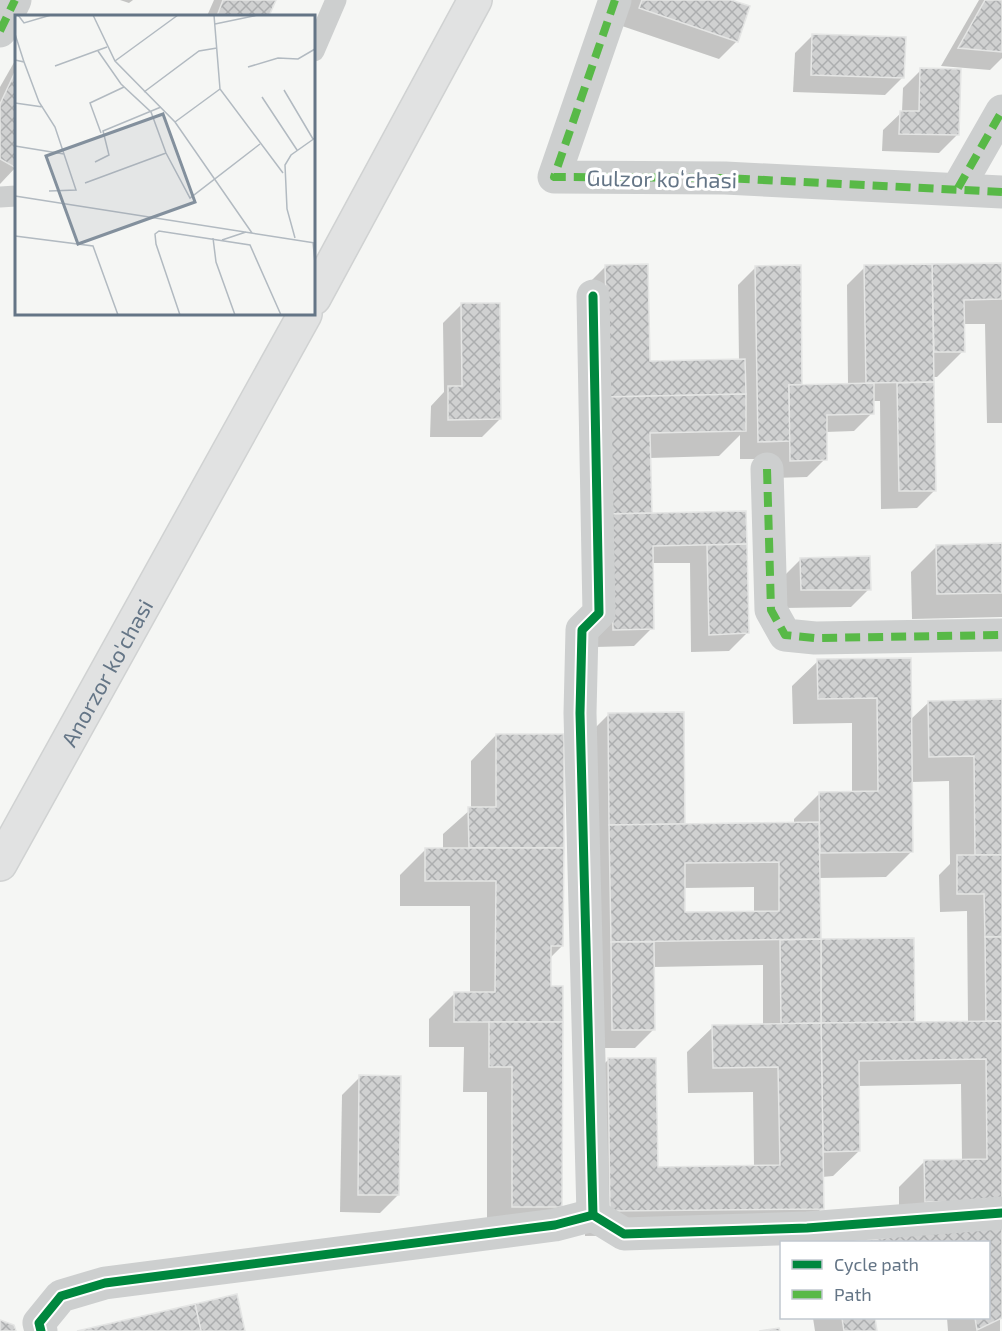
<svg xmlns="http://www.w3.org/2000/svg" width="1002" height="1331" viewBox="0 0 1002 1331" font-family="'Exo 2',sans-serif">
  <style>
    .shadow { fill: #0003; fill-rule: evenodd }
    .building { fill: url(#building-cross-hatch); stroke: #e4e5e4; stroke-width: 1.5; fill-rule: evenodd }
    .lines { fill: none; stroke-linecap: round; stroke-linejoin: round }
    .primary-casing { stroke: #d0d2d2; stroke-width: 36 }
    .service { stroke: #cdcfcf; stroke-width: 21 }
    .minor { stroke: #cdcfcf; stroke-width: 33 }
    .primary { stroke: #e1e2e2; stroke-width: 33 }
    .quiet { stroke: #58b947; stroke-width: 8; stroke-dasharray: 15 8; stroke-linecap: butt }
    .cycleway-casing { stroke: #fff; stroke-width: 13 }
    .cycleway { stroke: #00873e; stroke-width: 9 }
    .labels { text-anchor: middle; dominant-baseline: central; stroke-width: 6; stroke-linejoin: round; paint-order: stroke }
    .street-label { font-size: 22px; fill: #647586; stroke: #fff }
    .inset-road { fill: none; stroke: #b2bac1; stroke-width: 1.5 }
    .view { fill: #83909d; fill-opacity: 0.15; stroke: #83909d; stroke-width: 3 }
    .inset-edge { fill: none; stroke: #647586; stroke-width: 3 }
  </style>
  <defs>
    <pattern id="building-cross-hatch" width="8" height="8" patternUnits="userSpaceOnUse" patternTransform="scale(1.5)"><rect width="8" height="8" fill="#d0d1d1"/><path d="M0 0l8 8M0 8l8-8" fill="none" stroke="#acaeaf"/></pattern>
  </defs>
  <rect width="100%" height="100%" fill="#f5f6f4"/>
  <g class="shadow">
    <path d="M120,0H133L129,3Z"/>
    <path d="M214,0H274L267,16H207Z"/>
    <path d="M631,0H726L737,41L719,59L622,26Z"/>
    <path d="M979,0H1002V58L990,70L941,66Z"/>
    <path d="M813,35L903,77L885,95L793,92L795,53Z"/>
    <path d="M16,59V167L0,184V87Z"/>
    <path d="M921,70L957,135L939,153L882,151L883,130L902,112L903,88Z"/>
    <path d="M1002,264V423H987L985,324H963V351L937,377H933L935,490L917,508L881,509L880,401H872V413L854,431L825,432V459L807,477L773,478L772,459H740V435L719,456L649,458L650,513L648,515L744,513L747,633L729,651L691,652L690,563H652V628L634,646L595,647L580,292L606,266L649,363L739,361L738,285L756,267L800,386L848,385L847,285L865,267Z"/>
    <path d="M461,305L500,419L482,437H430L431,406L444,392L443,323Z"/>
    <path d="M1002,545V617L912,619L911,572L937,546Z"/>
    <path d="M801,559L869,589L851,607L783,608V577Z"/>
    <path d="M910,659V720L929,702L1002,701L1000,1331H948L947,1318H988V1242H866L964,1228L899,1227V1187L925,1161L962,1160L961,1084L858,1086L859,1151L833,1176L822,1177V1208L796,1234L585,1236L583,1085L609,1059L656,1168L754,1166L753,1092L688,1093L687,1052L713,1027L763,1026V965L653,967V1030L635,1048H594L583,740L609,714L683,825L794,824V819L820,793H852V723L793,724L792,686L818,661ZM949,781L950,864L939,875L940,912L967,911L968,1023L911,1024L817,941L819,939L818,878L886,877L912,851L911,782ZM754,887V913L683,914V888Z"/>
    <path d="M496,735L562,946L550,958V988L561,1207L487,1232V1092H463L464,1047H429V1019L455,993H470V906H400V875L426,849H443V834L471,809V761Z"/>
    <path d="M360,1077L398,1195L380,1213L340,1212L342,1095Z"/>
    <path d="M813,1318H874L876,1331H815Z"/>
  </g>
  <g class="building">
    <path d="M223,0H276L269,16H217Z"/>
    <path d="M642,0H731L750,6L738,42L639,8Z"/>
    <path d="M985,0H1002V52L958,48Z"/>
    <path d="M812,34L906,37L904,78L811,75Z"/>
    <path d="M920,68L961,69L959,135L899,134L900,111H919Z"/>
    <path d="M16,70V168L0,159V104Z"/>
    <path d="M1002,263V299L964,300L965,352H934L932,264Z"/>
    <path d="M648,264L650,361L745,359L746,394L608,397L605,265Z"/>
    <path d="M932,264L934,382L866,383L864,265Z"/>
    <path d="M801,265L802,385H789L790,441L758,442L755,266Z"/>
    <path d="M461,303H500L501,419L448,420V386H462Z"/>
    <path d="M934,382L936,491H899L897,383Z"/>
    <path d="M874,383V414L827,415V460L790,461L789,385Z"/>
    <path d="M746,394V431L650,433L652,513L611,514L608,397Z"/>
    <path d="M746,511L747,544L653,546L654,629L613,630L611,514Z"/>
    <path d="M1002,543V593L937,594L936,545Z"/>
    <path d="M747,544L749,633L709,635L707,545Z"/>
    <path d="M870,556L871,590H801L800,558Z"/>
    <path d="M911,658L913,852L820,853L819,792L878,791L877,698L818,699L817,659Z"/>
    <path d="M1002,699V855H975L974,756L929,757L928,701Z"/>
    <path d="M684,712L685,824L609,825L608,713Z"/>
    <path d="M496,734H564V848H469L468,807H496Z"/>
    <path d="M819,822L821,939L611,942L609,825ZM779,862V911L685,912V863Z"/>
    <path d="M425,848H564L563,946H551V986H563V1022H454V992H495L496,881H425Z"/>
    <path d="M957,855H1002V937H985L984,894H957Z"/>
    <path d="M985,937H1002V1021H986Z"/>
    <path d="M914,938L915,1022L821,1023V939Z"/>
    <path d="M821,939V1023L781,1024L780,940Z"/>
    <path d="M611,942H654L655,1030H612Z"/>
    <path d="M1002,1021V1201L925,1202L924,1160L987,1159L986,1059L859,1061L860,1151L823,1152L821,1023Z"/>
    <path d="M489,1022H563L562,1207H512V1067H489Z"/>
    <path d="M821,1023L824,1209L610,1211L608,1058H656L658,1167L780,1165L778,1067L713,1068L712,1025Z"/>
    <path d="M359,1075L401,1076L399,1195H358Z"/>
    <path d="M1002,1221V1318L977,1330L975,1318H988V1242H856Z"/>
    <path d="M237,1294L245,1331H201L195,1304Z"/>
    <path d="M195,1304L201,1331H77Z"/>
    <path d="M842,1318H875L877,1331H844Z"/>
    <path d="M0,1320L14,1325L16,1331H0Z"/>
    <path d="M779,1328L780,1331H759Z"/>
  </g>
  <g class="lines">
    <defs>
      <g id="primary">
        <path d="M314,298L475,0"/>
        <path id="s1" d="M0,864L305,314"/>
      </g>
    </defs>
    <use href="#primary" class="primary-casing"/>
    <g class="service">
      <path d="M314,51L336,0"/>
      <path d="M0,197L16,196"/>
    </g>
    <g class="minor">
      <path d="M615,0L554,177L725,178L1002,192"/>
      <path d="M0,31L15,0"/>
      <path d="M958,188L1002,111"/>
      <path d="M767,469L771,610L785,635L815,638L1002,635"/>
      <path d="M593,1215L580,713L582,630L599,613L593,296"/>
      <path d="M41,1331L39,1323L61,1296L105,1283L555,1225L593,1215L624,1234L807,1228L1002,1213"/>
    </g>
    <use href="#primary" class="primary"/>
    <g class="quiet">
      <path d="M615,0L554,177L725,178L1002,192"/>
      <path d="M0,31L15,0"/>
      <path d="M958,188L1002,111"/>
      <path d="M767,469L771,610L785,635L815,638L1002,635"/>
    </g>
    <defs>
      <g id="cycleway">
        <path d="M593,1215L580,713L582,630L599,613L593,296"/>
        <path d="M41,1331L39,1323L61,1296L105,1283L555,1225L593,1215L624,1234L807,1228L1002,1213"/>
      </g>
    </defs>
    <use href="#cycleway" class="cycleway-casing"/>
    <use href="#cycleway" class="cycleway"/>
  </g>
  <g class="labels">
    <g class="street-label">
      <text transform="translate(662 178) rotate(1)">Gulzor koʻchasi</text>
      <text stroke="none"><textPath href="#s1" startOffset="219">Anorzor ko'chasi</textPath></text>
    </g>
  </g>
  <g transform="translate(15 15)">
    <rect width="300" height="300" fill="#f5f6f4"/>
    <path class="inset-road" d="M3,0L9,8L36,0M78,0L100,46L160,107L237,218M199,0L205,74L268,158M200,9L243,0M0,19L9,47M83,36L106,69L136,97L151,138L175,183L245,129M0,45L9,47L24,87L40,112L61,175L34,176M100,46L163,0M40,51L92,32M233,52L263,43L283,44L300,34M269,75L298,124M129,77L184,36L202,33M247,82L282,135M0,88L28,92M160,107L205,74M86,118L75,88L109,72M0,131L49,139M80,147L94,140L88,116L146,92M70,168L151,138M0,181L300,228M0,221L78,231L103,300M198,223L201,247L220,300M280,223L272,194L270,150L276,140L300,123M207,225L231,217M298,227L300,248M165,300L141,229L140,219L144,216L235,230L266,300"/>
    <path class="view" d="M148,99L180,187L63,229L31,141Z"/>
    <rect width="300" height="300" class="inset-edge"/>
  </g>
  <rect x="780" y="1241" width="210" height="78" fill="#ffffff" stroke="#c1c8cf" stroke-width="1.5"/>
  <rect x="792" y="1260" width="30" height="9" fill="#00873e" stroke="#c1c8cf" stroke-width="1.5"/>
  <text x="834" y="1271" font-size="18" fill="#647586">Cycle path</text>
  <rect x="792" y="1290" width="30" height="9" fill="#58b947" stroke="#c1c8cf" stroke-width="1.5"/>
  <text x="834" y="1301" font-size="18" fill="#647586">Path</text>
</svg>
